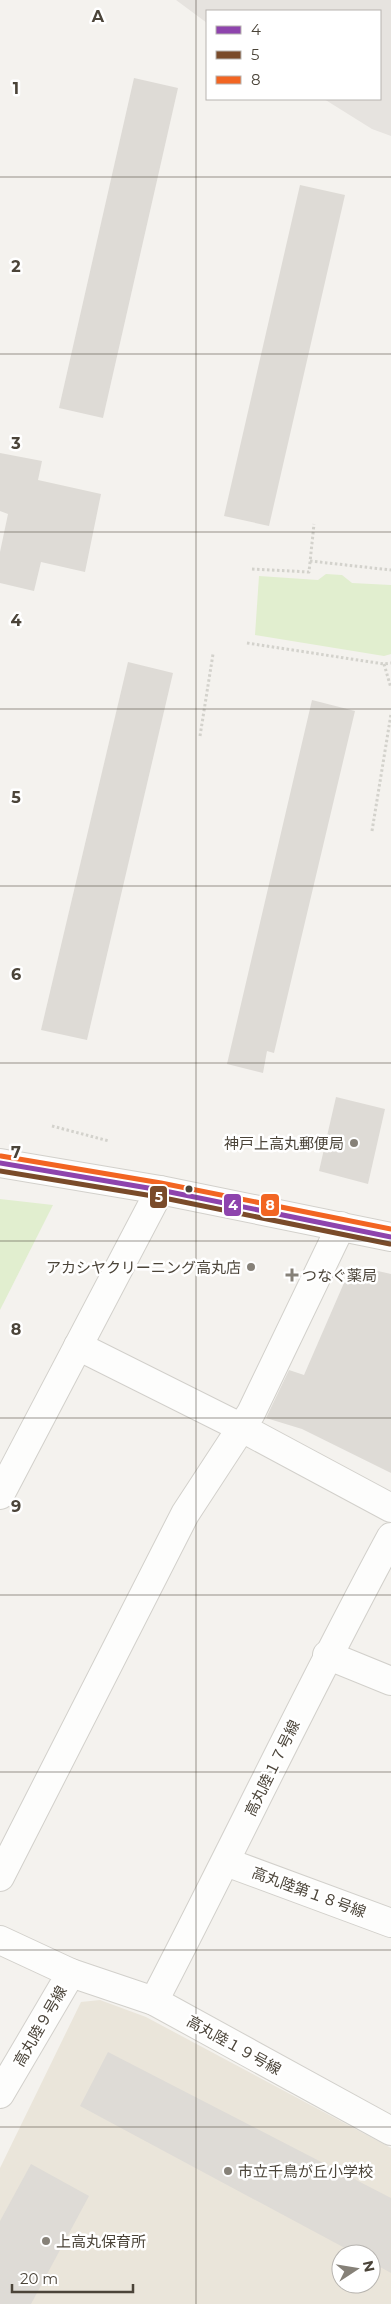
<svg xmlns="http://www.w3.org/2000/svg" width="391" height="2304" viewBox="0 0 391 2304" font-family="Montserrat,'Noto Sans JP',sans-serif">
  <style>
    .education { fill: #eae5da; fill-rule: evenodd }
    .green { fill: #e1eecf }
    .parking { fill: #e6e3df }
    .building { fill: #dedbd6 }
    .lines { fill: none; stroke-linecap: round; stroke-linejoin: round }
    .minor-casing { stroke: #d2d0cb; stroke-width: 30 }
    .tertiary-casing { stroke: #d2d0cb; stroke-width: 30 }
    .path { stroke: #d3d2cc; stroke-width: 3; stroke-dasharray: 2.5 2.5; stroke-linecap: butt }
    .minor { stroke: #fdfdfc; stroke-width: 28 }
    .tertiary { stroke: #fdfdfc; stroke-width: 28 }
    .bus-1-casing { stroke: #fff; stroke-width: 9 }
    .bus-2-casing { stroke: #fff; stroke-width: 9 }
    .bus-3-casing { stroke: #fff; stroke-width: 9 }
    .bus-1 { stroke: #8e44ad; stroke-width: 5 }
    .bus-2 { stroke: #7a4b2a; stroke-width: 5 }
    .bus-3 { stroke: #f26522; stroke-width: 5 }
    .grid { fill: none; stroke: #4b4439; stroke-width: 1; stroke-opacity: 0.55 }
    .poi-dot { fill: #868178; stroke: #fff; stroke-width: 2 }
    .bus-dot { fill: #4b4439; stroke: #fff; stroke-width: 2 }
    .labels { text-anchor: middle; dominant-baseline: central; stroke-width: 5; stroke-linejoin: round; paint-order: stroke }
    .poi-label { font-size: 15px; fill: #4b4439; stroke: #fff; text-anchor: start }
    .street-label { font-size: 15px; fill: #4b4439; stroke: #fff }
    .grid-label { font-size: 16px; text-anchor: middle; font-weight: bold; fill: #4b4439; stroke: #fff; stroke-width: 5; stroke-linejoin: round; paint-order: stroke }
    .line-badge { stroke: #fff; stroke-width: 2 }
    .badge-label { font-size: 14px; text-anchor: middle; font-weight: bold; fill: #fff }
  </style>
  <rect width="100%" height="100%" fill="#f4f2ee"/>
  <path class="education" d="M100,2000L146,2017L391,2148V2304H0V2168L81,2002ZM341,2254H371V2284H341Z"/>
  <g class="green">
    <path d="M326,574L342,575L352,583L391,585V654L384,656L255,635L259,576L318,580Z"/>
    <path d="M0,1199L53,1205L0,1310Z"/>
  </g>
  <path class="parking" d="M176,0H391V136L372,129L324,99H380V11H207V23Z"/>
  <g class="building">
    <path d="M134,78L178,88L103,418L59,408Z"/>
    <path d="M300,185L345,195L269,526L224,516Z"/>
    <path d="M0,453L42,461L38,480L101,494L85,572L41,562L34,591L0,583V552L8,514L0,511Z"/>
    <path d="M128,662L173,673L87,1040L41,1030Z"/>
    <path d="M312,700L355,711L274,1053L267,1051L263,1073L227,1064Z"/>
    <path d="M336,1097L385,1109L368,1184L319,1171Z"/>
    <path d="M356,1266L391,1274V1473L302,1429L266,1418L289,1370L304,1375L347,1276Z"/>
    <path d="M108,2052L391,2198V2273L371,2262V2254H356L80,2106Z"/>
    <path d="M31,2164L89,2196L31,2304H0V2221Z"/>
  </g>
  <g class="lines">
    <defs>
      <g id="minor">
        <path d="M78,1346L242,1428L391,1508"/>
        <path d="M0,1495L160,1190"/>
        <path d="M327,1655L391,1681"/>
        <path d="M226,1862L391,1923"/>
        <path d="M0,1877L185,1514L251,1413L341,1226"/>
        <path d="M0,1940L71,1973L0,2094"/>
        <path d="M71,1973L154,2001L391,2131"/>
        <path d="M154,2001C234,1847 308,1690 391,1537"/>
      </g>
      <path id="tertiary" d="M0,1163L160,1190L391,1237"/>
    </defs>
    <use href="#minor" class="minor-casing"/>
    <use href="#tertiary" class="tertiary-casing"/>
    <g class="path">
      <path d="M310,561L391,570"/>
      <path d="M252,569L309,572L314,524"/>
      <path d="M247,643L384,664L391,663"/>
      <path d="M384,664L391,688"/>
      <path d="M200,736L213,654"/>
      <path d="M372,831L391,714"/>
      <path d="M52,1126L109,1141"/>
    </g>
    <use href="#minor" class="minor"/>
    <use href="#tertiary" class="tertiary"/>
    <defs>
      <path id="bus-1" d="M0,1163L160,1190L391,1237"/>
      <path id="bus-2" d="M0,1171L159,1197L390,1244"/>
      <path id="bus-3" d="M1,1156L161,1183L391,1229"/>
    </defs>
    <use href="#bus-1" class="bus-1-casing"/>
    <use href="#bus-2" class="bus-2-casing"/>
    <use href="#bus-3" class="bus-3-casing"/>
    <use href="#bus-1" class="bus-1"/>
    <use href="#bus-2" class="bus-2"/>
    <use href="#bus-3" class="bus-3"/>
  </g>
  <path class="grid" d="M196,0V2304M0,177H391M0,354H391M0,532H391M0,709H391M0,886H391M0,1063H391M0,1241H391M0,1418H391M0,1595H391M0,1772H391M0,1950H391M0,2127H391"/>
  <g class="poi-dot">
    <circle cx="354" cy="1143" r="5"/>
    <circle cx="251" cy="1267" r="5"/>
    <path d="M289.5 1267.5h5v5h5v5h-5v5h-5v-5h-5v-5h5z"/>
    <circle cx="228" cy="2171" r="5"/>
    <circle cx="46" cy="2241" r="5"/>
  </g>
  <circle class="bus-dot" cx="189" cy="1189" r="4.5"/>
  <g class="labels">
    <g class="poi-label">
      <text x="344" y="1143" text-anchor="end">神戸上高丸郵便局</text>
      <text x="241" y="1267" text-anchor="end">アカシヤクリーニング高丸店</text>
      <text x="302" y="1275">つなぐ薬局</text>
      <text x="238" y="2171">市立千鳥が丘小学校</text>
      <text x="56" y="2241">上高丸保育所</text>
    </g>
    <g class="street-label">
      <text transform="translate(272 1768) rotate(-64)">高丸陸１７号線</text>
      <text transform="translate(309 1892) rotate(20)">高丸陸第１８号線</text>
      <text transform="translate(40 2026) rotate(-60)">高丸陸９号線</text>
      <text transform="translate(234 2045) rotate(29)">高丸陸１９号線</text>
    </g>
  </g>
  <g class="grid-label">
    <text x="98" y="22">A</text>
    <text x="16" y="94">1</text>
    <text x="16" y="272">2</text>
    <text x="16" y="449">3</text>
    <text x="16" y="626">4</text>
    <text x="16" y="803">5</text>
    <text x="16" y="980">6</text>
    <text x="16" y="1158">7</text>
    <text x="16" y="1335">8</text>
    <text x="16" y="1512">9</text>
  </g>
  <g class="line-badge">
    <rect x="149" y="1185" width="19" height="24" rx="5" fill="#7a4b2a"/>
    <rect x="260" y="1193" width="20" height="24" rx="5" fill="#f26522"/>
    <rect x="223" y="1193" width="19" height="24" rx="5" fill="#8e44ad"/>
  </g>
  <g class="badge-label">
    <text x="159" y="1202">5</text>
    <text x="270" y="1210">8</text>
    <text x="233" y="1210">4</text>
  </g>
  <rect x="206" y="10" width="175" height="90" fill="#ffffff" stroke="#b7b4b0"/>
  <rect x="216" y="26" width="25" height="8" fill="#8e44ad" stroke="#b7b4b0"/>
  <text x="251" y="35" font-size="15" fill="#4b4439">4</text>
  <rect x="216" y="51" width="25" height="8" fill="#7a4b2a" stroke="#b7b4b0"/>
  <text x="251" y="60" font-size="15" fill="#4b4439">5</text>
  <rect x="216" y="76" width="25" height="8" fill="#f26522" stroke="#b7b4b0"/>
  <text x="251" y="85" font-size="15" fill="#4b4439">8</text>
  <g transform="translate(356 2269) rotate(78)"><circle r="24" fill="#ffffff" stroke="#b7b4b0"/>
  <path d="M0-4L9 19L0 12L-9 19Z" fill="#868178"/>
  <text y="-8" font-size="14" font-weight="bold" text-anchor="middle" fill="#4b4439">N</text>
  </g>
  <path d="M12 2284v8h121v-8" fill="none" stroke="#4b4439" stroke-width="2.5"/>
  <text x="20" y="2284" font-size="15" fill="#4b4439" stroke="#ffffff" stroke-width="4" paint-order="stroke">20 m</text>
</svg>
